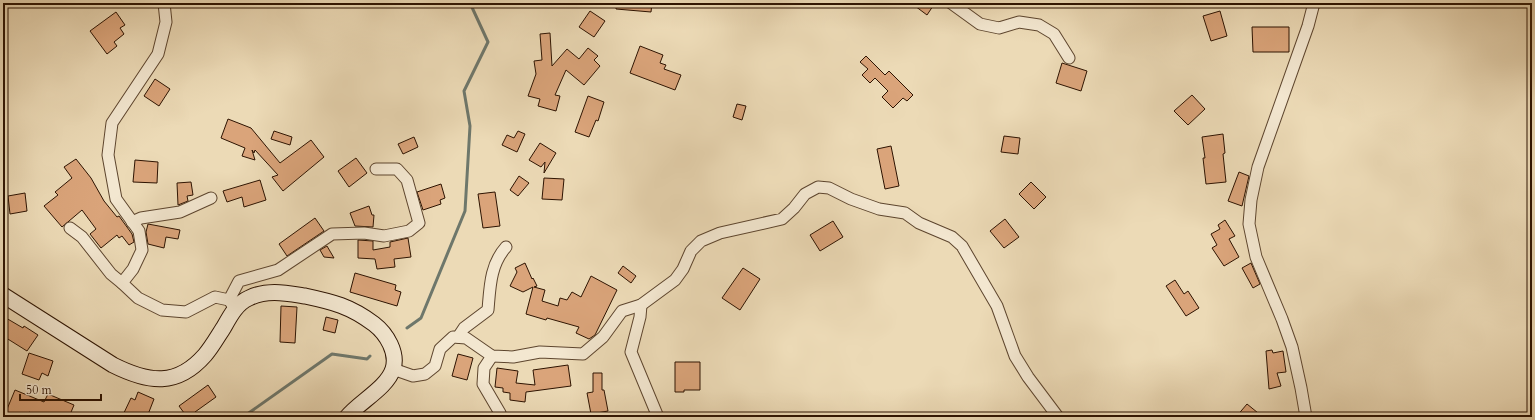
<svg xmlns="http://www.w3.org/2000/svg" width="1535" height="420" viewBox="0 0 1535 420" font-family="Cardo,serif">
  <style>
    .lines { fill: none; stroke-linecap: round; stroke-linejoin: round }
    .stream { stroke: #6e776b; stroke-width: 3 }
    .building { fill: #daa47a; stroke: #2d1301 }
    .minor-casing { stroke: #5d452e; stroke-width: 13 }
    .secondary-casing { stroke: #2d1301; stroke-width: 17 }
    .minor { stroke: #f3e7d0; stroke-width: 11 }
    .secondary { stroke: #f3e7d0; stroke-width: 15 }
  </style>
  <rect width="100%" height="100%" fill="#ecdab6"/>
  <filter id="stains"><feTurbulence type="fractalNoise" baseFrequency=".005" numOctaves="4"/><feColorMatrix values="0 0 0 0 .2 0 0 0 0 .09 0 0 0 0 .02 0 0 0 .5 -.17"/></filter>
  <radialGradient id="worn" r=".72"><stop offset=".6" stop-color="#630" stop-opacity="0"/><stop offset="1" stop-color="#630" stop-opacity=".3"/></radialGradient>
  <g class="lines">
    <g class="stream">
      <path d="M407,328L421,318L465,211L470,126L464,91L488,42L470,3"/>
      <path d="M243,417L332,354L367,359L370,356"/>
    </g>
  </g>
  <g class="building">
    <path d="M616,3H652L651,12L616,9Z"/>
    <path d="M911,3H935L927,15Z"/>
    <path d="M590,11L605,21L594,37L579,27Z"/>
    <path d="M1220,11L1227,36L1211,41L1203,16Z"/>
    <path d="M116,12L125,25L120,28L124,34L114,42L117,46L107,54L90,31Z"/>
    <path d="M1252,27H1289V52H1253Z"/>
    <path d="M550,33L552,66L567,49L579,59L588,48L598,56L594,60L600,66L584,85L566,70L555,95L560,96L556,111L538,106L540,99L528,96L536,74L534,61L542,60L540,34Z"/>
    <path d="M640,46L663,55L660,63L666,65L664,69L681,75L675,90L630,73Z"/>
    <path d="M866,56L885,75L889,71L913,95L907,101L903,98L893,108L882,97L888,91L875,78L870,83L862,75L868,69L860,62Z"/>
    <path d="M1062,63L1087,71L1081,91L1056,83Z"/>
    <path d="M155,79L170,89L159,106L144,96Z"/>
    <path d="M1192,95L1205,109L1188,125L1174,111Z"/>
    <path d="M588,96L604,102L598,121L596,120L589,137L575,132Z"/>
    <path d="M737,104L746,106L742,120L733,117Z"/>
    <path d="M228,119L251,128L280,163L311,140L324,157L283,191L272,177L278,175L255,150L254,153L252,150L255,160L242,156L245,148L221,138Z"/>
    <path d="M274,131L292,137L290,145L271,139Z"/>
    <path d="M518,131L525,134L517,152L502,145L507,135L514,138Z"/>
    <path d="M1223,134L1225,153L1223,154L1226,182L1206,184L1203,158H1205L1202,137Z"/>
    <path d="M1004,136L1020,138L1018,154L1001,152Z"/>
    <path d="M414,137L418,147L403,154L398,144Z"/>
    <path d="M540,143L556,153L544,173L545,162L541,167L529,160Z"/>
    <path d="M891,146L899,186L885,189L877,149Z"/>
    <path d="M356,158L367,173L349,187L338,171Z"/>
    <path d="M76,159L91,178L104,201L117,217L119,216L132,234L134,242L129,245L122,236L119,238L117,235L101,248L90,234L96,229L82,210L62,227L44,206L58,195L55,192L72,178L64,167Z"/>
    <path d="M135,160L158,162L157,183L133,182Z"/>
    <path d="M1239,172L1249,176L1242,206L1228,201Z"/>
    <path d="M519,176L529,183L518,196L510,190Z"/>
    <path d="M544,178L564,179L562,200L542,199Z"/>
    <path d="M260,180L266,200L244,207L242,197L227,202L223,191Z"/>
    <path d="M191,182L193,195L187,196L188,201L178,205L177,183Z"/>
    <path d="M1031,182L1046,197L1034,209L1019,194Z"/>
    <path d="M441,184L445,198L440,200L441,204L423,210L417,192Z"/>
    <path d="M495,192L500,226L483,228L478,194Z"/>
    <path d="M25,193L27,211L10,214L8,196Z"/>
    <path d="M369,206L372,215H374L373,227L355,226L350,213Z"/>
    <path d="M315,218L324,231L287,256L279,244Z"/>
    <path d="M1005,219L1019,237L1004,248L990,231Z"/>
    <path d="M1225,220L1235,236L1229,239L1239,257L1224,266L1212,248L1217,245L1211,234L1220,229L1218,225Z"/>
    <path d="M833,221L843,237L820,251L810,235Z"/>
    <path d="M148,224L180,230L178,239L166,237L164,248L148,244L146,232Z"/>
    <path d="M408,238L411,257L394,259L395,267L377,269L375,259L358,258V240L373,241V250L390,247V242Z"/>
    <path d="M327,246L334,258L324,257L320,250Z"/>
    <path d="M525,263L532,279L533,278L537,286L534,287L545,290L542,301L558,306L560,298L567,300L572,292L581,297L591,276L617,290L595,335L589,339L576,333L579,327L547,318L546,320L526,314L533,287L523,292L510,286L517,272L515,268Z"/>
    <path d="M1251,263L1260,284L1253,288L1242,268Z"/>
    <path d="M623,266L636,276L631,283L618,273Z"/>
    <path d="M743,268L760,279L740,310L722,298Z"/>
    <path d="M355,273L396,285L395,290L401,292L397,306L350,292Z"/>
    <path d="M1175,280L1184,294L1188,291L1199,308L1186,316L1166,286Z"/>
    <path d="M281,306L297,307L295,343L280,342Z"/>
    <path d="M326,317L338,320L335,333L323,330Z"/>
    <path d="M6,318L23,328L24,326L38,335L27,351L3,336V322Z"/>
    <path d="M1272,350L1273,353L1283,351L1286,372L1277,373L1281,386L1269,389L1266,351Z"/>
    <path d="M29,353L53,361L48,376L42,373L39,380L22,374Z"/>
    <path d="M458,354L473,358L467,380L452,376Z"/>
    <path d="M675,362H700V390H684V392H675Z"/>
    <path d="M568,365L571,386L526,392L525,402L510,400V393L503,392V388L495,387L497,368L518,371L516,383L535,385L533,370Z"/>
    <path d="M593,373H602V390H604L608,411L591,414L587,393L593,392Z"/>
    <path d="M208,385L216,397L195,412L198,417H187L179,406Z"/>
    <path d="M15,390L44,402L48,394L74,405L69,417H40L29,412L27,417H13L5,414Z"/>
    <path d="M138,392L154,399L147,417H122L131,398L135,400Z"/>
    <path d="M1247,404L1263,417H1236Z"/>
  </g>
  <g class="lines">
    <defs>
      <g id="minor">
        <path d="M164,3L166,22L158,54L112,123L108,155L116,199L139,231L142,250L133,269L122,283L138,298L162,310L186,312L215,297L229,300L235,309"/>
        <path d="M951,3L980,24L999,28L1019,22L1039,25L1054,34L1069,58"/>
        <path d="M132,222L141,218L180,212L211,198"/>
        <path d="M70,228L82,237L111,274L122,283"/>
        <path d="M229,300L239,281L278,270L332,234L364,233L384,236L409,231L419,223L407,180L397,169H376"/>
        <path d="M641,305L640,317L631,352L658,417"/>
        <path d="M458,337L464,328L488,310C490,287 490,265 506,247"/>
        <path d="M492,356L484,368L483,384L500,413L498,417"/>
        <path d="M393,369L413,376L425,374L435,366L440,349L453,337L466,338L492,356L513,357L540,352L583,354L603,337L622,311L641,305L675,280L683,269L691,251L701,241L720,233L782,219L794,208L805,194L818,187L829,188L851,199L879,209L905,213L919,223L952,237L962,246L997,306L1015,356L1028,377L1058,417"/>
        <path d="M1306,417L1301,388L1292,347L1282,319L1256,257L1249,224L1251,200L1258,167L1308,26L1314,3"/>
      </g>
      <path id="secondary" d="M3,295L113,365C149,383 177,387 205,355C212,347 218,336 224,327C230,316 237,303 249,298C267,289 286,293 305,296C333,302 350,306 374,324C387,334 398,353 393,369C387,388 359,402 347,417"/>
    </defs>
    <use href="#minor" class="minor-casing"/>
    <use href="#secondary" class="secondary-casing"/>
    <use href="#minor" class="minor"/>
    <use href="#secondary" class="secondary"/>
  </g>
  <rect width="1535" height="420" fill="none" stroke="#ecdab6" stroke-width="16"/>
  <rect x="4" y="4" width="1527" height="412" fill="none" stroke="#2d1301" stroke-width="2"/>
  <rect x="8" y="8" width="1519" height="404" fill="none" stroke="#2d1301"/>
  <path d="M20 394v6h81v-6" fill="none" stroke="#2d1301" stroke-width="2"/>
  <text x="26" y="394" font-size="12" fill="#2d1301" stroke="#f3e7d0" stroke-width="3" paint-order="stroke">50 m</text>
  <rect width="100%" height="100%" filter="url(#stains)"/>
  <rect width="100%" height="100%" fill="url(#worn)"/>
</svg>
